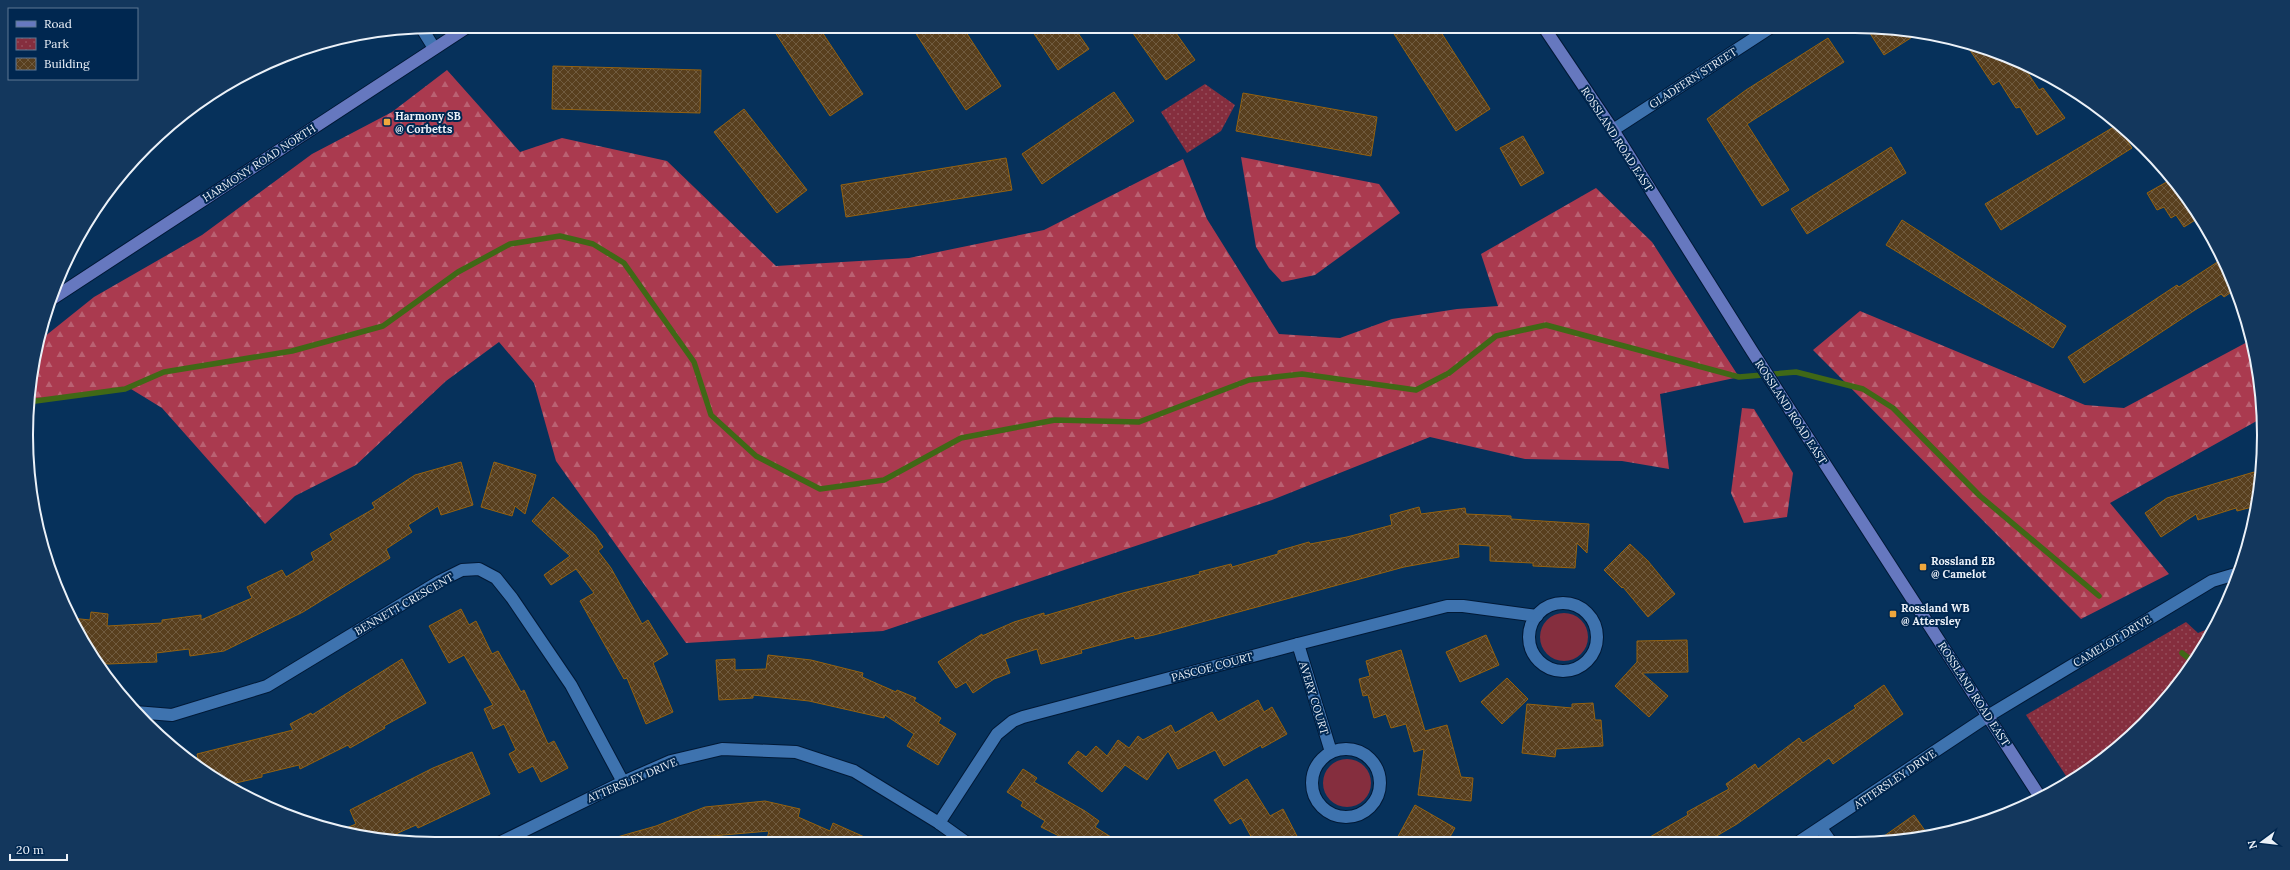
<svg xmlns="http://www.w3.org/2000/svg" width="2290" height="870" viewBox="0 0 2290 870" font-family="Lora,serif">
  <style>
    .grass { fill: #852e3e }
    .forest { fill: url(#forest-firs) }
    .park { fill: url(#park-dots) }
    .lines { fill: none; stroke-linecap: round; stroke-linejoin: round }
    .stream { stroke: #406816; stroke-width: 5.5 }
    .building { fill: url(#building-cross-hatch); stroke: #946211 }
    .minor-casing { stroke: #001936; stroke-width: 14 }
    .secondary-casing { stroke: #001936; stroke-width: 14 }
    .minor { stroke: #3e73af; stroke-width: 12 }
    .secondary { stroke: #6678bf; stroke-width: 12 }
    .poi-dot { fill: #efa73d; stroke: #002750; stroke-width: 1.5 }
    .labels { text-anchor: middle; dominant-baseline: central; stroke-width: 4; stroke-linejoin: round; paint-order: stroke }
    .street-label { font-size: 11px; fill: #ebf1f8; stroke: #002750 }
    .poi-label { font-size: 11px; font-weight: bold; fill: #ebf1f8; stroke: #002750; text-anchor: start }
    .rim { fill: none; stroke: #ebf1f8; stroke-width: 2 }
  </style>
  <defs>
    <pattern id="forest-firs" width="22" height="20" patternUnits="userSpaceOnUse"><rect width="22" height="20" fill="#aa3a4f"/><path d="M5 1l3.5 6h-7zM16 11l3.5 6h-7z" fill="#ba6172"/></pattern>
    <pattern id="park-dots" width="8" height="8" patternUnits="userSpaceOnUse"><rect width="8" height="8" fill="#852e3e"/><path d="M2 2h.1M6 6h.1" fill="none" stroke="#964d5b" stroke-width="1.8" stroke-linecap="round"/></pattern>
    <pattern id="building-cross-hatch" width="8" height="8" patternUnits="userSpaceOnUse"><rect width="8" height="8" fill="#583f1e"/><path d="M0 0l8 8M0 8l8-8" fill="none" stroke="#705b3f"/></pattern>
  </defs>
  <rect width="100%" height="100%" fill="#06315b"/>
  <g class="grass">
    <circle cx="1564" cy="637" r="24"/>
    <circle cx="1347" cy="783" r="24"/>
  </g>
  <g class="forest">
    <path d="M447,70L520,152L562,138L667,161L776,266L909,258L1044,230L1183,159L1207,219L1279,334L1340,338L1392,319L1457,309L1498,306L1481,254L1596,188L1652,242L1739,377L1660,394L1669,469L1622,461L1525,459L1430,437L1272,500L883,631L686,643L556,461L534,383L499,342L446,381L356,465L295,496L265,524L162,408L131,389L28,402L30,381L39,341L94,297L202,235L312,154L392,112Z"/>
    <path d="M1241,157L1379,184L1400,213L1315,275L1282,282L1269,268L1256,247Z"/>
    <path d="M1860,311L2085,405L2124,408L2251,340L2261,382L2262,418L2110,503L2169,574L2081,619L1813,350Z"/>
    <path d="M1742,408L1754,409L1793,473L1787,517L1744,523L1731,493Z"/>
  </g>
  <g class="park">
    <path d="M1205,84L1235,105L1221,131L1187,153L1161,112Z"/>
    <path d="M2186,622L2198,633L2215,626L2195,662L2125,743L2082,775L2070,782L2026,715Z"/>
  </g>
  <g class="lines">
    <g class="stream">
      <path d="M28,402L125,389L164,372L292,351L383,326L458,272L510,244L560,236L593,244L624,263L694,362L711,415L756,456L820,489L884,480L961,438L1055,420L1139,422L1249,380L1302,374L1416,390L1449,373L1496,336L1546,325L1739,377L1796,372L1863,389L1893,408L1980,496L2099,596"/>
      <path d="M2182,653L2195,663"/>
    </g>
  </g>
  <g class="building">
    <path d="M771,26H818L863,94L830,116Z"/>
    <path d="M911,26H962L1001,86L966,110Z"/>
    <path d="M1029,26H1073L1089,49L1058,70Z"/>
    <path d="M1128,26H1171L1195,60L1166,80Z"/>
    <path d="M1389,26H1437L1490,109L1456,131Z"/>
    <path d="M1866,27L1917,34L1884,55Z"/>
    <path d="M1828,38L1844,62L1747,124L1789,190L1762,206L1707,119L1746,90Z"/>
    <path d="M1964,41L2011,59L2016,67L2022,64L2039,90L2043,88L2065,118L2037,135L2020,107L2016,108L1999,81L1993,85Z"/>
    <path d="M553,66L701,70L700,113L552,109Z"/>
    <path d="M1114,92L1134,121L1042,184L1022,154Z"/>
    <path d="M1243,93L1377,117L1371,156L1236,131Z"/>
    <path d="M744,109L807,190L777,213L714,132Z"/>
    <path d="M2117,125L2132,148L2001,230L1985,204Z"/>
    <path d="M1523,136L1544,173L1521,186L1500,148Z"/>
    <path d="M1891,147L1906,173L1807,234L1791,209Z"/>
    <path d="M1006,158L1012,190L846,217L841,185Z"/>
    <path d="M2172,179L2200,217L2184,227L2176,215L2171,218L2164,207L2157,210L2147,193Z"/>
    <path d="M1902,220L2066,326L2053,348L1886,245Z"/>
    <path d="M2222,259L2236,289L2224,297L2221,294L2195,310L2084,383L2068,357L2177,285L2179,287Z"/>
    <path d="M461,462L473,505L441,515L438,506L408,525L412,532L386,549L390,558L303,612L224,651L190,656L189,649L156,653L157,662L108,664L95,662L71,618L90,620L91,612L108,614L107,626L162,623V620L201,615V620L252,598L247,587L282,570L286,577L314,560L311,553L333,540L330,534L375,508L372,503L415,475Z"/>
    <path d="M494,462L536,475L525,514L515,506L512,516L481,507Z"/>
    <path d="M2254,472L2259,488L2256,506L2237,511L2236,508L2198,520L2196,514L2161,537L2145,513L2167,498Z"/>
    <path d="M553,497L595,535L603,547L598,551L611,568L642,624L648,620L668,654L653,663L673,712L646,724L627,678L624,679L580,601L594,593L576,569L551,585L544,575L570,556L532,521Z"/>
    <path d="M1419,507L1421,514L1465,508L1466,514L1511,516V519L1589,524L1587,553L1577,543L1575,568L1533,566V563L1490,561V546L1458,544L1459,557L1404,567L1154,635L1135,639L1134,636L1081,650L1082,653L1041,664L1037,649L1005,659L1010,673L994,679L973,693L966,682L956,688L938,662L982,634V636L1014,622L1044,613V616L1123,593L1200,574L1199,572L1231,564L1232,567L1278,554V551L1309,542L1310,544L1347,537L1392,525L1390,515Z"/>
    <path d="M1630,544L1648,561L1675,594L1648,617L1623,587L1622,588L1604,570Z"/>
    <path d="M461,609L469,625L476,621L492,654L498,651L521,692L524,690L548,744L554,741L568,768L541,782L533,766L519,773L509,754L516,750L504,724L493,729L484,709L493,705L464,655L449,663L429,626Z"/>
    <path d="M1486,635L1499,665L1460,682L1446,652Z"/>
    <path d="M1687,640L1688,672L1642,673L1668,696L1649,717L1615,686L1637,662V641Z"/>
    <path d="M1401,650L1425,731L1447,725L1461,777L1473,778L1471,801L1418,795L1424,749L1414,752L1406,724L1391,728L1386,714L1374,718L1368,695L1363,696L1359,679L1370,676L1366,661Z"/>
    <path d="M768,655L811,660L863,673L862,677L896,692L897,690L916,698L914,701L941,718L938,723L956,734L938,765L907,746L914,734L885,715L884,718L809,701L753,695V698L719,700L716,660L735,659V670L766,669Z"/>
    <path d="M402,659L426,703L384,726L385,728L350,748L348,745L300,769L299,765L262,774V777L227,785L200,768L197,754L293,730L290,724L311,713L312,715Z"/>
    <path d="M1507,678L1528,699L1502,724L1481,702Z"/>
    <path d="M1884,685L1903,714L1833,764L1829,758L1737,824L1708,841H1643L1688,815L1687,812L1729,789L1726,784L1755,764L1758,769L1799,738L1803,743L1856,708L1854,706Z"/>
    <path d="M1258,700L1264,712L1272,707L1287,734L1262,748L1261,745L1224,766L1215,750L1178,769L1168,751L1147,780L1125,765L1102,792L1068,763L1078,751L1086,757L1096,746L1107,756L1118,740L1129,748L1138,736L1143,740L1171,725L1175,733L1212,712L1218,722Z"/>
    <path d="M1593,703L1595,720H1601L1603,746L1556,749L1555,757L1522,753L1527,704L1572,708V704Z"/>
    <path d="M472,752L490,794L418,828L416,825L387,838L339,831L356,824L350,810L433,768Z"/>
    <path d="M1023,769L1037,778L1034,782L1085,811L1099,821L1095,827L1119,842H1071L1041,827L1045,821L1021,806L1023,802L1007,792Z"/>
    <path d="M1247,779L1270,816L1283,809L1300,842H1254L1241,818L1230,824L1214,800Z"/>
    <path d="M765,801L800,809L798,817L830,831L833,823L878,843H783L767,839L769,831L701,837L704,843L611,844L610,839L656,826L705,807Z"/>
    <path d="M1415,805L1455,828L1447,842H1395Z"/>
    <path d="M1914,815L1928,835L1909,840L1877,841Z"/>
  </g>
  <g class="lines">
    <defs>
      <g id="minor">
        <path d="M421,27L434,48"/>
        <path d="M1613,130L1773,26"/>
        <circle cx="1563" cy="637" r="34"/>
        <path d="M1298,644L1331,752"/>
        <path d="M135,712L172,715L267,686L440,581L462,570L479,569L496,578L512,598L571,685L623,782"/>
        <circle cx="1346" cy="783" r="34"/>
        <path d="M939,823L997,734L1013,721L1023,717L1298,644L1447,606H1463L1537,616"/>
        <path d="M1821,828L1830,841"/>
        <path d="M1800,841L1988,716L2212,581L2239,573"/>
        <path d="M497,844L623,782L671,761L722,749L796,752L854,771L939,823L967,843"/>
      </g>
      <g id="secondary">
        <path d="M1543,26L1613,130L1752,351L2040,797"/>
        <path d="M49,301L469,26"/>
      </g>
    </defs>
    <use href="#minor" class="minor-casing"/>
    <use href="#secondary" class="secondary-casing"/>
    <use href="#minor" class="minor"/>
    <use href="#secondary" class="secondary"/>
  </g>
  <g class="poi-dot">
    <rect x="383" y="118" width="8" height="8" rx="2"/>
    <rect x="1919" y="563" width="8" height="8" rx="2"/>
    <rect x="1889" y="610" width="8" height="8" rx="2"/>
  </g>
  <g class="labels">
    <g class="street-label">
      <text transform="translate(1693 78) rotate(-33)">GLADFERN STREET</text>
      <text transform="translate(1617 139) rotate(57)">ROSSLAND ROAD EAST</text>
      <text transform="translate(259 163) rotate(-33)">HARMONY ROAD NORTH</text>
      <text transform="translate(1791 412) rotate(57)">ROSSLAND ROAD EAST</text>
      <text transform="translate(404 604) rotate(-30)">BENNETT CRESCENT</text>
      <text transform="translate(2112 641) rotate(-31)">CAMELOT DRIVE</text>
      <text transform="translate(1212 667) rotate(-15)">PASCOE COURT</text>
      <text transform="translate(1974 694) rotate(57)">ROSSLAND ROAD EAST</text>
      <text transform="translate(1314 698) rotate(73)">AVERY COURT</text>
      <text transform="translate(1895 779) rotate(-34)">ATTERSLEY DRIVE</text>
      <text transform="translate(632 780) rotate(-23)">ATTERSLEY DRIVE</text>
    </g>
    <g class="poi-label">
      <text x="395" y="116">Harmony SB<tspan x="395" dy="13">@ Corbetts</tspan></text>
      <text x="1931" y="561">Rossland EB<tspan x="1931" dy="13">@ Camelot</tspan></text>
      <text x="1901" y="608">Rossland WB<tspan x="1901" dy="13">@ Attersley</tspan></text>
    </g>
  </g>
  <path d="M0 0H2290V870H0ZM435 33H1855A402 402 0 0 1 2257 435V435A402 402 0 0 1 1855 837H435A402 402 0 0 1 33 435V435A402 402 0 0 1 435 33Z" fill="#13375d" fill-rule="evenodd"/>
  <path class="rim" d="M435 33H1855A402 402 0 0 1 2257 435V435A402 402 0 0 1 1855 837H435A402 402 0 0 1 33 435V435A402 402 0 0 1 435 33Z"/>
  <rect x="8" y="8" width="130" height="72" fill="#002750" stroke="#5e7893"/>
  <rect x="16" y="21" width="20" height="6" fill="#6678bf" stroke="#5e7893"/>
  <text x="44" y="28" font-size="12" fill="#ebf1f8">Road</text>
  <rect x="16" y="38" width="20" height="12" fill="url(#park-dots)" stroke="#5e7893"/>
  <text x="44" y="48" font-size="12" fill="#ebf1f8">Park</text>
  <rect x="16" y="58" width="20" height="12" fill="url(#building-cross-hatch)" stroke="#5e7893"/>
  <text x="44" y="68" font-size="12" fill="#ebf1f8">Building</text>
  <g transform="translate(2262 842) rotate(255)" stroke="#002750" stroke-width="3" paint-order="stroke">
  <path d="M0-3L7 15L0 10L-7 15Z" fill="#ebf1f8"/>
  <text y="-6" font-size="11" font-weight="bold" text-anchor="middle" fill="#ebf1f8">N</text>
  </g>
  <path d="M10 854v6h57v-6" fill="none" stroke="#ebf1f8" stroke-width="2"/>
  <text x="16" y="854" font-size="12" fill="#ebf1f8" stroke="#002750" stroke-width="3" paint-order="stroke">20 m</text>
</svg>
